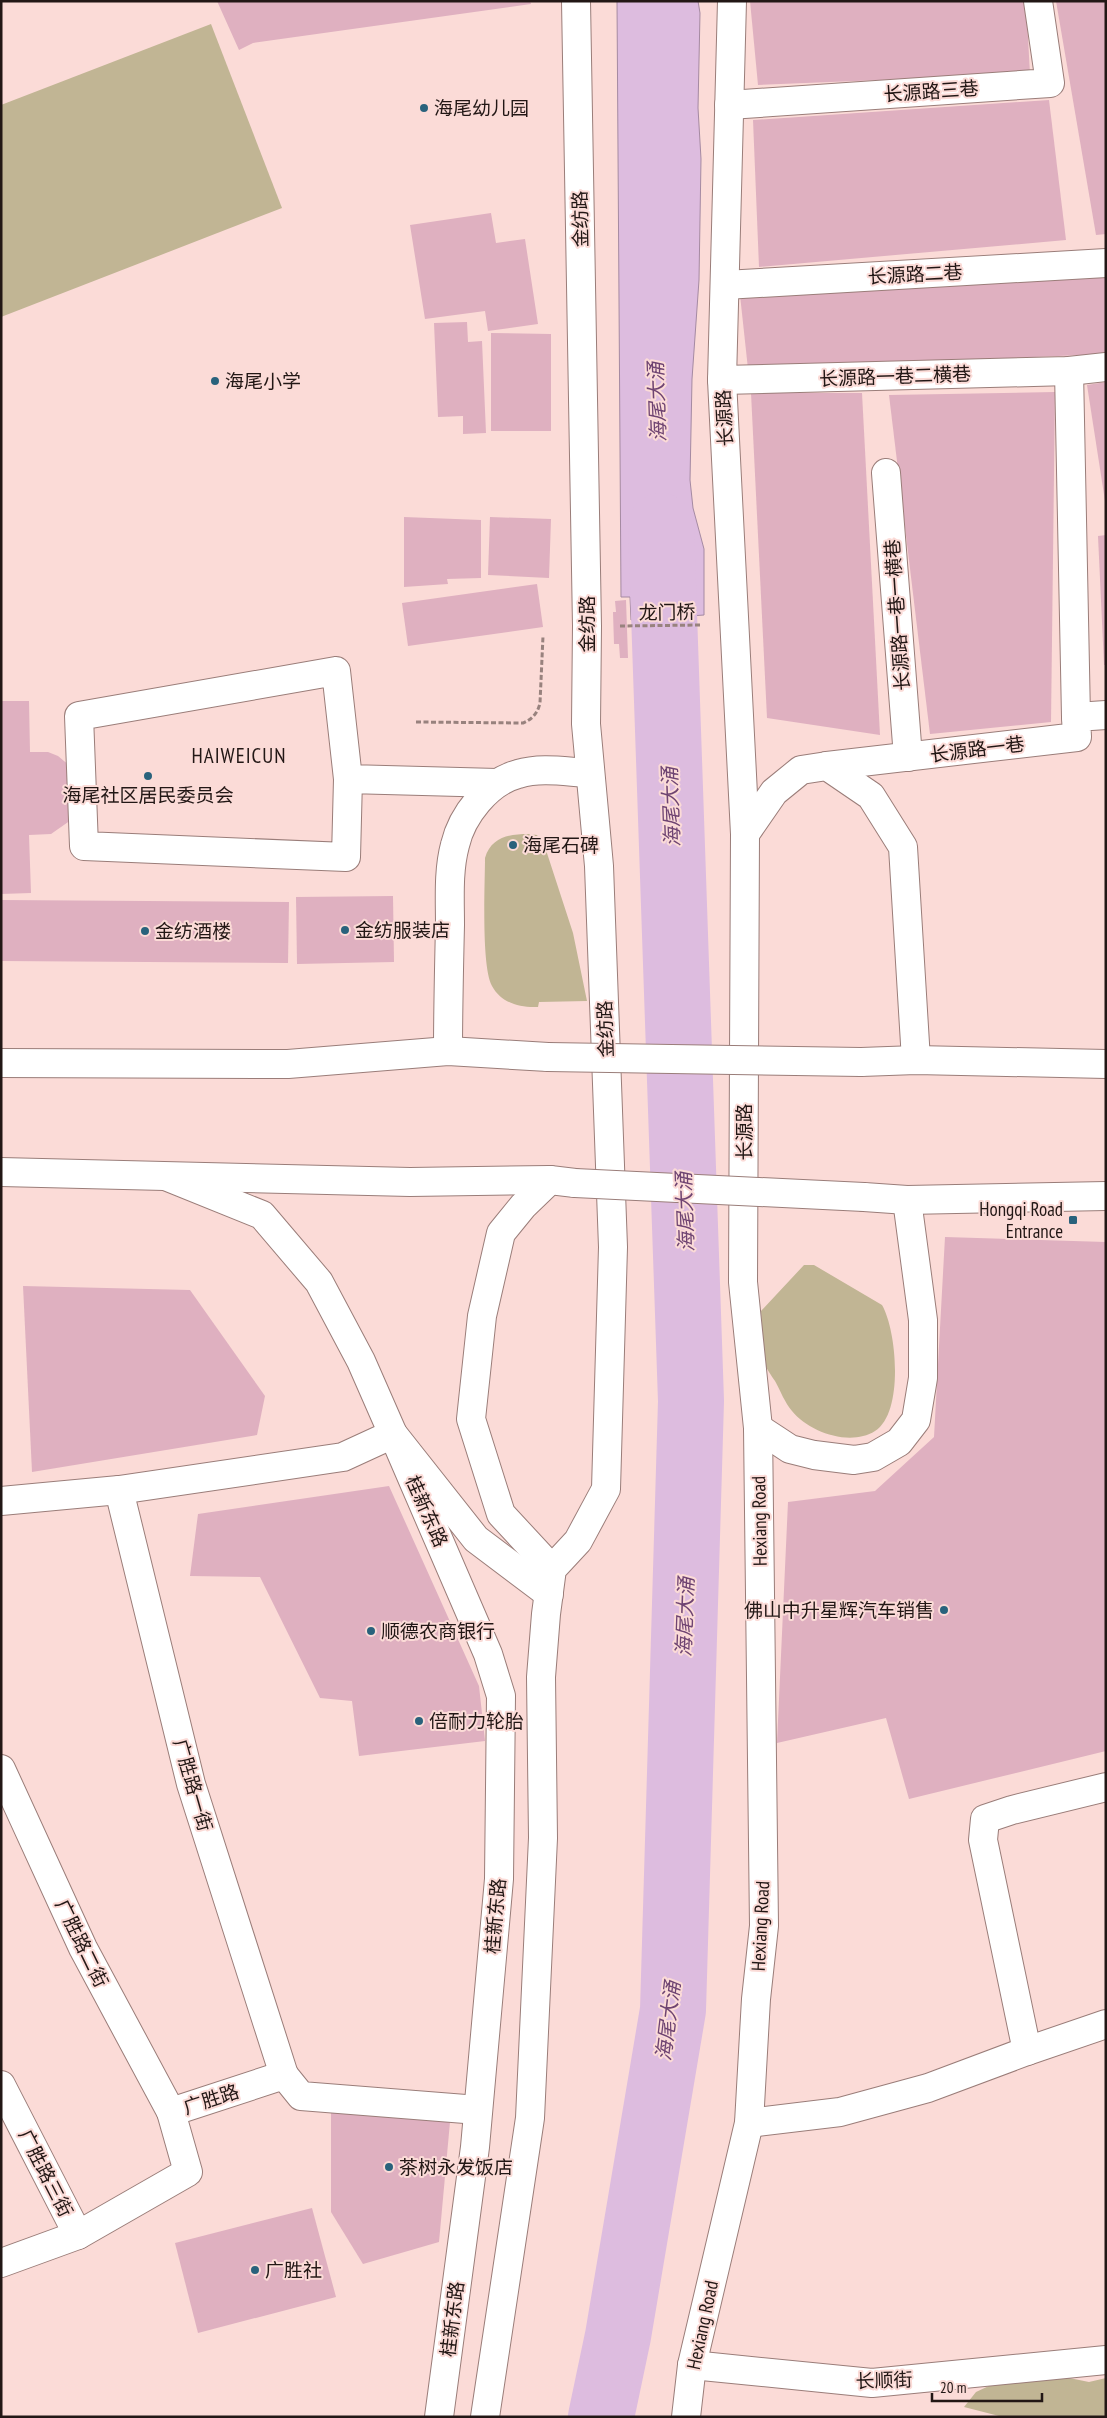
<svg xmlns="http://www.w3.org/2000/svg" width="1107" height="2418" viewBox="0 0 1107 2418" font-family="'PT Sans Narrow','Noto Sans SC',sans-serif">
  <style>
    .green { fill: #c1b594 }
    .water { fill: #ddbcdf; stroke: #a58aa2 }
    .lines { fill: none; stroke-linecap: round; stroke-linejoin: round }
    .river { stroke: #ddbcdf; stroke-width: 66 }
    .building { fill: #dfb0c0 }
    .minor-casing { stroke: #9a7d79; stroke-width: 30 }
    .highway-casing { stroke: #9a7d79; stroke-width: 30 }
    .path { stroke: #98827e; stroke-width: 3; stroke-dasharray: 5 2.5; stroke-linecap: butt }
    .minor { stroke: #fff; stroke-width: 28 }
    .highway { stroke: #fff; stroke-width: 28 }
    .highway-bridge-casing { stroke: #9a7d79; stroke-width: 30; stroke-linecap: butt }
    .highway-bridge { stroke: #fff; stroke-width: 28 }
    .poi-dot { fill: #29627c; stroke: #fbdbd7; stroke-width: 2 }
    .labels { text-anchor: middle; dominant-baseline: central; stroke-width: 4; stroke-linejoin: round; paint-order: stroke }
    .street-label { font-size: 19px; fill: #221715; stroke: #fbdbd7 }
    .poi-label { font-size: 19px; fill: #221715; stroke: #fbdbd7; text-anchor: start }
    .water-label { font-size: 20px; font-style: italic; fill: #6f4472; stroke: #fbdbd7 }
    .quarter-label { font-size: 21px; letter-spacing: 1px; fill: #221715; stroke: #fbdbd7 }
  </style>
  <rect width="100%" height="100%" fill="#fbdbd7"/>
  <g class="green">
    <path d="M211,24L282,208L1,317V105Z"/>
    <path d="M528,834L537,835L545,847L573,933L587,1001L539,1002L538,1007C520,1008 501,1003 492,986C481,966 485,884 485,858C491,837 510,834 528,834Z"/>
    <path d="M804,1265H814L882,1305C897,1331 904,1413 875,1431C850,1447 809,1432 792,1411C785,1403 780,1390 775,1381C771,1375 765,1367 764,1361C761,1345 762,1327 761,1311Z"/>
    <path d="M1025,2369L1089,2382L1106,2378V2417H1003L964,2407L976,2392Z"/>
  </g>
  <path class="water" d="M617,1H698L700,13L698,108L701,159L699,280L692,379L690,480L693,508L704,549V615L631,620L630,597H621Z"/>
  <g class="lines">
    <path class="river" d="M601,2417L618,2336L673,2010L691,1401L661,526"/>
  </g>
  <g class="building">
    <path d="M217,1H530L531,4L253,43L239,50Z"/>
    <path d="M750,1H1026L1030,74L758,85Z"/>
    <path d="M1056,1H1106V234L1096,235Z"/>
    <path d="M1049,100L1066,240L759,267L753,120Z"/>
    <path d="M491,213L496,243L525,239L538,324L488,331L485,311L425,319L410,225Z"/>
    <path d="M1106,273V354L748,369L740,295Z"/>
    <path d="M467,322L468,342L482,341L486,433L463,434V416L438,417L434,323Z"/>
    <path d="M491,333L551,334V431H491Z"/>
    <path d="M1106,382V501H1105L1087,385Z"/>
    <path d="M1055,392L1051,722L930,734L889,395Z"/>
    <path d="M751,393H862L880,735L767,718Z"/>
    <path d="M404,517L481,520V578L447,579L448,584L404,587Z"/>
    <path d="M490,517L551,519L549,578L488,575Z"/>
    <path d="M1106,535V665H1104L1098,536Z"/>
    <path d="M537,584L543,627L408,646L402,603Z"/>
    <path d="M626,600L628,658H620L619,644H614L613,612H616L615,601Z"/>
    <path d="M1,701H29L30,752H48L58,756L70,766L71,820L51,834L29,835L31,893L1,894Z"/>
    <path d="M393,896L394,962L297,964L296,897Z"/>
    <path d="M1,900L289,902L288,963L1,961Z"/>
    <path d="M945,1237L1106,1242V1751L909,1799L886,1718L777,1743L788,1502L875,1491L934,1437Z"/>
    <path d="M23,1286L190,1290L265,1396L257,1435L32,1472Z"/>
    <path d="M389,1486L479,1686L485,1741L359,1756L352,1701L320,1698L260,1577L190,1576L198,1514Z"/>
    <path d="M331,2110L450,2122L439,2242L363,2264L331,2212Z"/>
    <path d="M312,2208L336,2297L198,2333L175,2243Z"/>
  </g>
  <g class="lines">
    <defs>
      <g id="minor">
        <path d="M729,105L1050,83L1038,1"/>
        <path d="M725,285L1106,263"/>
        <path d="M1069,371L1076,717"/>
        <path d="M722,380L1069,371L1106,367"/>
        <path d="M886,473L908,757"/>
        <path d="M827,766L1077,737L1076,717L1106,715"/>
        <path d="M348,779L336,671L79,716L84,846L346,857L348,779L497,783"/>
        <path d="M745,834L774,792L801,770L827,766L871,796L903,847L916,1060"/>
        <path d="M448,1051C448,1009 449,967 450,925C450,899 448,871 455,845C462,815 488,782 518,774C542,767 566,772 590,773"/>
        <path d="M168,1177L262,1215L319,1282L361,1361L393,1434L488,1654L501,1696L499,1879L475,2147L439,2417"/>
        <path d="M550,1180L523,1206L501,1233L482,1316L471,1419L501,1514L552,1569"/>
        <path d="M758,1428L790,1449L814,1455L854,1460L873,1457L899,1442L916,1420L923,1378V1320L907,1200"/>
        <path d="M119,1490L191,1784L284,2075"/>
        <path d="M1,1501L119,1490L343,1457L393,1434L476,1539L549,1594"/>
        <path d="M1,1769L83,1948L171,2112"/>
        <path d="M1027,2051L983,1840L985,1819L1012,1810L1106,1787"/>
        <path d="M1,2085L78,2235"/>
        <path d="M749,2123L840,2112L928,2088L1027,2051L1106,2024"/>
        <path d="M1,2263L78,2235L188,2172L171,2112L284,2075L301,2096L478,2110"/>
        <path d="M692,2365L872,2383L1106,2360"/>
        <path d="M485,2417L530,2118L543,1838L541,1677L546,1614L552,1569L578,1541L606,1489L613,1247L599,866L586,724L587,626L576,1"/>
        <path d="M686,2417L692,2365L749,2123L756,1999L764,1926L758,1428L743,1282L745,834L722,380L732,1"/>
      </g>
      <g id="highway">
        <path d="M861,1062L916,1060L1106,1064"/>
        <path d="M1,1063L288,1064L448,1051L548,1057"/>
        <path d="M1,1172L410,1182L550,1180L575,1183"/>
        <path d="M864,1197L907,1200L1106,1196"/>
      </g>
    </defs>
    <use href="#minor" class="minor-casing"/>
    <use href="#highway" class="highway-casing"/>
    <g class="path">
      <path d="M620,626L702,625"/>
      <path d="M416,722L523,723C533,719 538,712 540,703L543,636"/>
    </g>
    <use href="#minor" class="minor"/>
    <use href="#highway" class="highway"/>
    <defs>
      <g id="highway-bridge">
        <path d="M548,1057L861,1062"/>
        <path d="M575,1183L864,1197"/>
      </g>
    </defs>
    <use href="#highway-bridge" class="highway-bridge-casing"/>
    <use href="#highway-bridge" class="highway-bridge"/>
  </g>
  <g class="poi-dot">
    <circle cx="424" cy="108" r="5"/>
    <circle cx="215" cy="381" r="5"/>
    <circle cx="148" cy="776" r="5"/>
    <circle cx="513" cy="845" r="5"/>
    <circle cx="345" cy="930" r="5"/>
    <circle cx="145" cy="931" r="5"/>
    <rect x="1068" y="1215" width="10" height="10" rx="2.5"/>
    <circle cx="944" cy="1610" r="5"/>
    <circle cx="371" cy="1631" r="5"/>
    <circle cx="419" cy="1721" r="5"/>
    <circle cx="389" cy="2167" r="5"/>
    <circle cx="255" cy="2270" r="5"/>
  </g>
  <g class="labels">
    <g class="street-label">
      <text transform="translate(931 91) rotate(-4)">长源路三巷</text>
      <text transform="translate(580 219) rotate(-91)">金纺路</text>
      <text transform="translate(915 274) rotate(-3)">长源路二巷</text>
      <text transform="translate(895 376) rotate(-2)">长源路一巷二横巷</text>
      <text transform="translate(724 418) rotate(-93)">长源路</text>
      <text transform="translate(667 612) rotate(-1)">龙门桥</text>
      <text transform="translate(897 615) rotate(-94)">长源路一巷一横巷</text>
      <text transform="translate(587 624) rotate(-90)">金纺路</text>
      <text transform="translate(977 749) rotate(-7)">长源路一巷</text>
      <text transform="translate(605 1029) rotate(-92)">金纺路</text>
      <text transform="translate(744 1132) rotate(-90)">长源路</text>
      <text transform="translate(427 1511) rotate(66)">桂新东路</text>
      <text transform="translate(759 1521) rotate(-91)">Hexiang Road</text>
      <text transform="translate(193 1785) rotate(74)">广胜路一街</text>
      <text transform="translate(495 1916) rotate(-85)">桂新东路</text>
      <text transform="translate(760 1926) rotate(-87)">Hexiang Road</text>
      <text transform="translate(82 1943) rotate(64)">广胜路二街</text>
      <text transform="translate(211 2099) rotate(-18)">广胜路</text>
      <text transform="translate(46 2173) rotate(63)">广胜路三街</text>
      <text transform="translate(452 2319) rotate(-83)">桂新东路</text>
      <text transform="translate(702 2325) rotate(-78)">Hexiang Road</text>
      <text transform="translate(884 2380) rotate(-2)">长顺街</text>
    </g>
    <g class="poi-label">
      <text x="434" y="108">海尾幼儿园</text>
      <text x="225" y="381">海尾小学</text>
      <text x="148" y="795" text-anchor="middle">海尾社区居民委员会</text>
      <text x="523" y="845">海尾石碑</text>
      <text x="355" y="930">金纺服装店</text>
      <text x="155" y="931">金纺酒楼</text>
      <text x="1063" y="1209" text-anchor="end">Hongqi Road<tspan x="1063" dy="22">Entrance</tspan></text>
      <text x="934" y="1610" text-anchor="end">佛山中升星辉汽车销售</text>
      <text x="381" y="1631">顺德农商银行</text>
      <text x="429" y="1721">倍耐力轮胎</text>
      <text x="399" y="2167">茶树永发饭店</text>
      <text x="265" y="2270">广胜社</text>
    </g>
    <g class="water-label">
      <text transform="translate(657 402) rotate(-92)">海尾大涌</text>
      <text transform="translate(671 807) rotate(-92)">海尾大涌</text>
      <text transform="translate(685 1212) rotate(-92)">海尾大涌</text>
      <text transform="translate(685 1617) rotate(-88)">海尾大涌</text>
      <text transform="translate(668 2021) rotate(-83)">海尾大涌</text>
    </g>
    <g class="quarter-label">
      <text x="239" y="755">HAIWEICUN</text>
    </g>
  </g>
  <rect width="1107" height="2418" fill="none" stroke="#221715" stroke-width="5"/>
  <path d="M932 2393v8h110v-8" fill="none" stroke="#221715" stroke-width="2.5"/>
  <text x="940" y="2393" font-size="15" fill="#221715" stroke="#fbdbd7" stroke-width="4" paint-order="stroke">20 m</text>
</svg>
